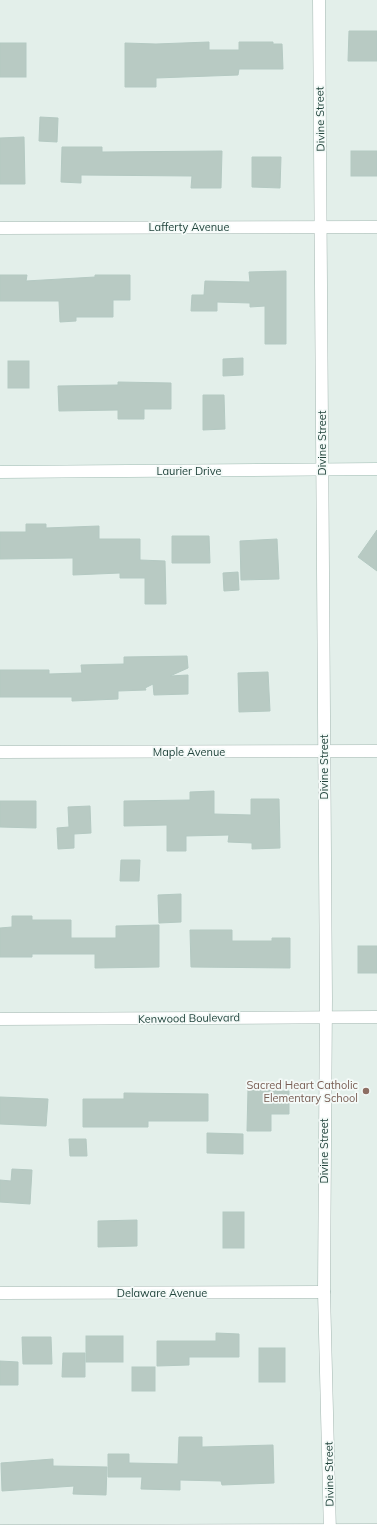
<svg xmlns="http://www.w3.org/2000/svg" width="377" height="1533" viewBox="0 0 377 1533" font-family="Mulish,sans-serif">
  <style>
    .building { fill: #b8cac3; stroke: #b4c9c2 }
    .lines { fill: none; stroke-linecap: round; stroke-linejoin: round }
    .street-casing { stroke: #a5b8b2; stroke-width: 13 }
    .secondary-casing { stroke: #a0bcb3; stroke-width: 13 }
    .street { stroke: #fff; stroke-width: 12 }
    .secondary { stroke: #fff; stroke-width: 12 }
    .education-dot { fill: #8d6e63; stroke: #f4faf8; stroke-width: 1.5 }
    .labels { text-anchor: middle; dominant-baseline: central; stroke-width: 3.5; stroke-linejoin: round; paint-order: stroke }
    .street-label { font-size: 11px; fill: #20433b; stroke: #f4faf8 }
    .education-label { font-size: 11px; fill: #785e54; stroke: #f4faf8; text-anchor: end }
  </style>
  <rect width="100%" height="100%" fill="#e3efea"/>
  <g class="building">
    <path d="M349,31H377V61H348Z"/>
    <path d="M209,42V50H239V42H273V44H282L283,69H239L238,75L156,78V87H125V43L156,44Z"/>
    <rect x="0" y="43" width="26" height="34"/>
    <path d="M40,117L58,118L57,142L39,141Z"/>
    <path d="M24,137L25,184H0V138Z"/>
    <path d="M62,147H102V152L222,151L221,188H191L192,176L81,175V183L61,182Z"/>
    <rect x="351" y="151" width="26" height="25"/>
    <path d="M252,157H281L280,188L252,187Z"/>
    <path d="M286,271V344H265V306L250,307V303L217,302V311H191L192,295H204L205,281L250,282L249,272Z"/>
    <path d="M0,275H27L26,281L95,277V275H130V300H113V317H76V321L60,322L59,301H0Z"/>
    <path d="M243,358V375L223,376V359Z"/>
    <rect x="8" y="361" width="21" height="27"/>
    <path d="M118,382L171,383V409H144V419H118V410L59,411L58,386L118,385Z"/>
    <path d="M203,395H224L225,429L203,430Z"/>
    <path d="M26,524H46V528L99,526V539H140V560L165,561L166,604H145V578H120V573L73,575V558L0,559V532H26Z"/>
    <path d="M377,530V571L358,557Z"/>
    <path d="M172,536H209L210,563H172Z"/>
    <path d="M277,539L279,579L241,580L240,541Z"/>
    <path d="M238,572L239,590L224,591L223,573Z"/>
    <path d="M187,656L188,668L170,676L188,675V694L154,695L153,684L145,688L146,690L118,691V699L72,701V697H0V670H49V674L82,673L81,665L124,664V657Z"/>
    <path d="M268,672L270,711L239,712L238,673Z"/>
    <path d="M214,791V814L251,815V799H279L280,848L252,849V843L228,842L229,835L186,836V851H167V825L124,826V801L190,800V792Z"/>
    <path d="M0,801H36V828L0,827Z"/>
    <path d="M90,806L91,833L74,834V848L58,849L57,828L69,827L68,807Z"/>
    <path d="M121,860H140L139,881H120Z"/>
    <path d="M181,894V922L159,923L158,895Z"/>
    <path d="M12,916H32V920H71V938H116V926L159,925V967L95,968V954H32V957H0V928L12,927Z"/>
    <path d="M190,930H232V941H272V938H290V968L191,967Z"/>
    <rect x="358" y="946" width="19" height="27"/>
    <path d="M248,1088H271V1091H289V1114H271V1131H247Z"/>
    <path d="M124,1093L208,1094V1121H148V1127H83V1099H124Z"/>
    <path d="M0,1097L48,1099L46,1126L0,1124Z"/>
    <path d="M207,1133L243,1134V1154L207,1153Z"/>
    <path d="M69,1139H86L87,1156H70Z"/>
    <path d="M12,1169L32,1170L30,1204L0,1202V1180L11,1181Z"/>
    <rect x="223" y="1212" width="21" height="36"/>
    <path d="M137,1220V1246L98,1247V1221Z"/>
    <path d="M216,1333L239,1334V1357H189V1365L157,1366V1341H216Z"/>
    <rect x="86" y="1336" width="37" height="26"/>
    <path d="M22,1337H51L52,1364H23Z"/>
    <rect x="259" y="1348" width="26" height="34"/>
    <path d="M63,1353H85V1377H62Z"/>
    <path d="M0,1361L18,1362V1385H0Z"/>
    <rect x="132" y="1367" width="23" height="24"/>
    <path d="M179,1437H202V1447L273,1445L274,1483L222,1485L221,1481L180,1480V1490L141,1489L142,1477H108V1454H129V1463L178,1464Z"/>
    <path d="M53,1459V1466L107,1467L106,1495L73,1494L74,1486L2,1491L1,1463Z"/>
  </g>
  <g class="lines">
    <defs>
      <g id="street">
        <path d="M319,0L326,998L324,1292L330,1533"/>
        <path d="M0,228L377,227"/>
        <path d="M0,752L377,751"/>
        <path d="M0,1019L377,1017"/>
        <path d="M0,1293L324,1292"/>
        <path d="M0,1531L377,1530"/>
      </g>
      <path id="secondary" d="M0,472L377,469"/>
    </defs>
    <use href="#street" class="street-casing"/>
    <use href="#secondary" class="secondary-casing"/>
    <use href="#street" class="street"/>
    <use href="#secondary" class="secondary"/>
  </g>
  <circle class="education-dot" cx="366" cy="1091" r="4"/>
  <g class="labels">
    <g class="street-label">
      <text transform="translate(320 119) rotate(-91)">Divine Street</text>
      <text x="189" y="227">Lafferty Avenue</text>
      <text transform="translate(322 443) rotate(-90)">Divine Street</text>
      <text x="189" y="471">Laurier Drive</text>
      <text x="189" y="752">Maple Avenue</text>
      <text transform="translate(324 767) rotate(-90)">Divine Street</text>
      <text transform="translate(189 1018) rotate(-1)">Kenwood Boulevard</text>
      <text transform="translate(324 1151) rotate(-90)">Divine Street</text>
      <text x="162" y="1293">Delaware Avenue</text>
      <text transform="translate(329 1474) rotate(-91)">Divine Street</text>
    </g>
    <g class="education-label">
      <text x="358" y="1085">Sacred Heart Catholic<tspan x="358" dy="13">Elementary School</tspan></text>
    </g>
  </g>
</svg>
